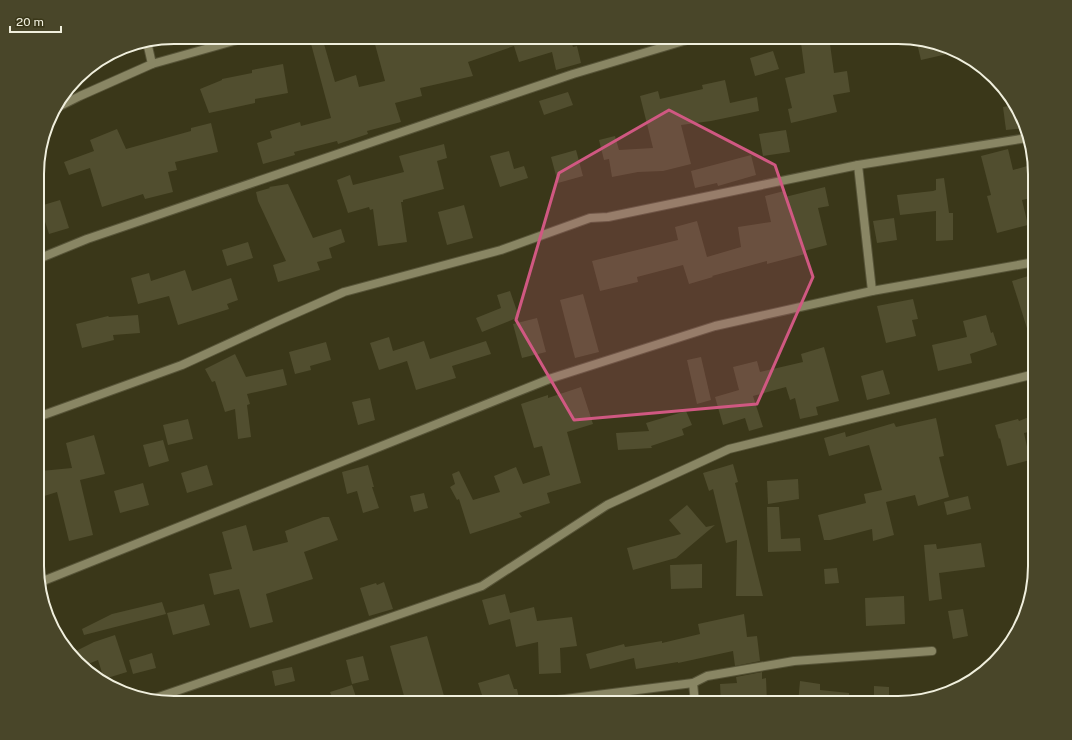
<svg xmlns="http://www.w3.org/2000/svg" width="1072" height="740" viewBox="0 0 1072 740" font-family="'Public Sans',sans-serif">
  <style>
    .building { fill: #514e2f }
    .lines { fill: none; stroke-linecap: round; stroke-linejoin: round }
    .minor-casing { stroke: #575438; stroke-width: 10 }
    .minor { stroke: #898664; stroke-width: 8 }
    .marked { fill: #d05882; fill-opacity: 0.2; stroke: #d05882; stroke-width: 3; stroke-linejoin: round }
    .rim { fill: none; stroke: #f0efdd; stroke-width: 2 }
  </style>
  <rect width="100%" height="100%" fill="#3a3719"/>
  <g class="building">
    <path d="M322,37L335,82L356,75L359,87L385,81L373,37H570L573,47L577,46L581,63L556,70L552,52L519,62L514,46L468,62L473,76L420,88L422,96L395,103L401,122L367,131L368,134L338,144L337,141L294,152L295,155L263,164L257,143L272,138L270,131L300,122L301,126L331,118L310,40Z"/>
    <path d="M810,37H829L834,73L847,71L850,92L833,95L837,112L791,123L788,109L792,108L785,78L805,73L801,43L810,42Z"/>
    <path d="M916,39L942,44L956,52L921,60Z"/>
    <path d="M773,51L779,69L755,76L750,58Z"/>
    <path d="M283,64L288,93L255,99V103L209,113L200,89L222,80V79L252,73V70Z"/>
    <path d="M725,80L730,103L757,97L759,111L711,121L681,125L691,164L663,171L638,172L612,177L609,159L604,160L599,140L615,136L619,150L653,148L640,96L658,91L660,99L703,89L702,85Z"/>
    <path d="M568,92L573,105L544,115L539,101Z"/>
    <path d="M1014,105L1021,113L1025,128L1006,130L1003,107Z"/>
    <path d="M211,123L218,152L175,162L177,170L168,172L173,192L145,199L143,194L102,207L90,168L69,175L64,162L94,151L90,140L117,129L126,149L191,131V128Z"/>
    <path d="M786,130L790,152L763,156L759,134Z"/>
    <path d="M444,144L447,158L437,161L444,189L403,200V202H401L407,242L378,246L373,209L370,210L369,207L348,213L337,180L350,175L353,185L404,172L399,156Z"/>
    <path d="M1008,149L1013,170L1034,164L1035,197L1022,200L1028,225L997,233L987,196L991,195L981,156Z"/>
    <path d="M576,150L583,176L558,183L551,157Z"/>
    <path d="M509,151L514,169L524,166L528,178L500,187L490,156Z"/>
    <path d="M751,155L756,175L718,186L717,183L695,188L691,171Z"/>
    <path d="M944,178L949,213H953V240L936,241V211L900,215L897,195L933,191L936,190V179Z"/>
    <path d="M288,184L313,238L341,229L345,242L329,248L332,258L317,262L320,270L278,282L273,265L286,261L258,201L256,192L270,188L269,187Z"/>
    <path d="M825,187L829,206L818,208L827,245L804,251L805,254L767,264V261L712,276L713,277L689,284L683,265L637,277L638,282L600,291L592,261L678,240L675,227L697,221L707,257L741,247L738,227L771,222L765,196L784,191L785,197Z"/>
    <path d="M60,200L69,228L49,234L40,206Z"/>
    <path d="M464,205L473,238L447,245L438,212Z"/>
    <path d="M894,218L897,240L877,243L873,221Z"/>
    <path d="M248,242L253,258L227,266L222,250Z"/>
    <path d="M185,270L192,291L231,278L238,300L227,304L229,309L178,325L169,296L138,304L131,278L149,273L151,281Z"/>
    <path d="M1035,274V344H1032L1012,281Z"/>
    <path d="M510,291L519,317L482,332L476,318L501,308L497,295Z"/>
    <path d="M583,294L599,352L575,358L560,300Z"/>
    <path d="M913,299L918,319L912,320L916,336L886,343L877,306Z"/>
    <path d="M138,315L140,333L113,335L114,340L82,348L76,324L108,316L109,317Z"/>
    <path d="M986,315L991,333L993,332L997,345L970,354L972,363L938,371L932,345L967,337L963,321Z"/>
    <path d="M537,318L546,352L522,358L513,324Z"/>
    <path d="M389,337L393,351L424,341L430,359L486,341L491,354L452,366L456,378L416,390L407,361L379,370L370,343Z"/>
    <path d="M326,342L331,360L310,366L311,370L295,374L289,352Z"/>
    <path d="M824,347L839,401L816,407L818,415L800,419L795,398L790,400L786,387L753,396L763,427L749,431L745,418L723,425L715,397L739,390L733,367L757,361L760,372L803,362L801,354Z"/>
    <path d="M235,354L246,377L283,369L287,385L247,394L250,404L247,405L251,437L238,439L235,409L225,412L215,381L212,382L205,369Z"/>
    <path d="M701,357L711,400L697,404L687,360Z"/>
    <path d="M883,370L890,394L867,400L861,376Z"/>
    <path d="M581,387L593,424L567,432L581,483L547,493L550,503L519,513L522,517L470,534L459,499L457,500L450,487L455,484L452,474L459,471L473,500L500,492L494,476L516,467L523,484L550,475L542,446L534,448L521,404L548,395V398Z"/>
    <path d="M370,398L375,420L358,425L352,402Z"/>
    <path d="M686,411L692,425L682,429L684,435L651,446L652,448L618,450L616,433L649,431L646,423Z"/>
    <path d="M1029,417L1033,431L1024,433L1030,460L1007,466L1000,438L999,439L995,425L1018,419L1019,421Z"/>
    <path d="M936,418L944,456L939,457L949,497L918,506L915,495L886,502L894,535L873,541L872,529L830,540H824L818,515L866,503L864,494L882,490L869,445L829,456L824,438L845,432L846,437L894,423L896,427Z"/>
    <path d="M188,419L193,439L168,445L163,425Z"/>
    <path d="M94,435L105,474L80,480L93,535L69,541L57,492L38,498V483L42,482L41,471L72,468L66,443Z"/>
    <path d="M163,440L169,461L149,467L143,445Z"/>
    <path d="M733,464L738,482L735,483L763,596H736L737,540L726,543L713,489L709,491L703,473Z"/>
    <path d="M207,465L213,485L187,493L181,473Z"/>
    <path d="M368,465L374,487H372L379,508L363,513L357,491L347,494L342,472Z"/>
    <path d="M798,479L799,499L768,504L767,481Z"/>
    <path d="M143,483L149,505L120,513L114,491Z"/>
    <path d="M424,493L428,508L414,512L410,496Z"/>
    <path d="M968,496L971,509L947,515L944,502Z"/>
    <path d="M687,505L706,527L715,525L676,558L633,570L627,548L681,534L669,520Z"/>
    <path d="M767,507H779L781,539L800,538L801,551L768,552Z"/>
    <path d="M323,517H329L338,540L304,552L313,579L266,594L273,622L250,628L239,589L214,595L209,574L232,569L222,532L246,525L253,551L288,542L285,531Z"/>
    <path d="M981,543L985,567L939,573L942,599L929,601L924,545L936,544L937,549Z"/>
    <path d="M702,564V588L671,589L670,565Z"/>
    <path d="M837,568L839,583L825,584L824,569Z"/>
    <path d="M384,582L393,609L369,616L360,588L376,583L377,585Z"/>
    <path d="M505,594L510,613L534,607L537,621L572,617L577,646L560,648L561,673L539,674L538,642L516,647L510,619L489,625L482,600Z"/>
    <path d="M904,596L905,624L866,626L865,598Z"/>
    <path d="M162,602L166,614L84,635L82,629L112,614Z"/>
    <path d="M204,604L210,625L173,635L167,613Z"/>
    <path d="M963,609L968,636L953,639L948,611Z"/>
    <path d="M744,614L747,637L757,636L760,661L735,666L733,651L678,663V662L636,669L634,658L590,669L586,654L624,644L625,647L662,641V643L700,634L698,624Z"/>
    <path d="M115,635L127,672L104,679L98,660L83,666L72,653L94,642Z"/>
    <path d="M427,636L446,703H406L390,646Z"/>
    <path d="M152,653L156,668L133,674L129,660Z"/>
    <path d="M363,656L369,680L352,684L346,660Z"/>
    <path d="M292,667L295,681L275,686L272,671Z"/>
    <path d="M762,672V679L766,678L767,703H721L720,684L737,683L736,677Z"/>
    <path d="M509,674L514,689H517L520,703H479V696L482,695L478,683Z"/>
    <path d="M800,681L820,684V690L849,693V703H798Z"/>
    <path d="M352,685L358,703H334L330,692Z"/>
    <path d="M874,686L889,687V703H874Z"/>
  </g>
  <g class="lines">
    <defs>
      <g id="minor">
        <path d="M152,64L248,37"/>
        <path d="M54,109L80,96L152,64L147,42"/>
        <path d="M858,165L872,291"/>
        <path d="M38,259L87,239L573,74L697,37"/>
        <path d="M38,417L182,365L278,321L344,292L501,250L590,218L608,217L858,165L1027,138"/>
        <path d="M38,583L552,378L715,326L872,291L1035,262"/>
        <path d="M693,683L695,703"/>
        <path d="M150,700L482,586L607,505L729,449L1035,374"/>
        <path d="M549,701L693,683L707,676L794,661L932,651"/>
      </g>
    </defs>
    <use href="#minor" class="minor-casing"/>
    <use href="#minor" class="minor"/>
  </g>
  <path class="marked" d="M669,110L775,165L813,277L757,404L574,420L516,320L559,173Z"/>
  <path d="M0 0H1072V740H0ZM174 44H898A130 130 0 0 1 1028 174V566A130 130 0 0 1 898 696H174A130 130 0 0 1 44 566V174A130 130 0 0 1 174 44Z" fill="#494629" fill-rule="evenodd"/>
  <path class="rim" d="M174 44H898A130 130 0 0 1 1028 174V566A130 130 0 0 1 898 696H174A130 130 0 0 1 44 566V174A130 130 0 0 1 174 44Z"/>
  <path d="M10 26v6h51v-6" fill="none" stroke="#f0efdd" stroke-width="2"/>
  <text x="16" y="26" font-size="12" fill="#f0efdd" stroke="#3a3719" stroke-width="3" paint-order="stroke">20 m</text>
</svg>
